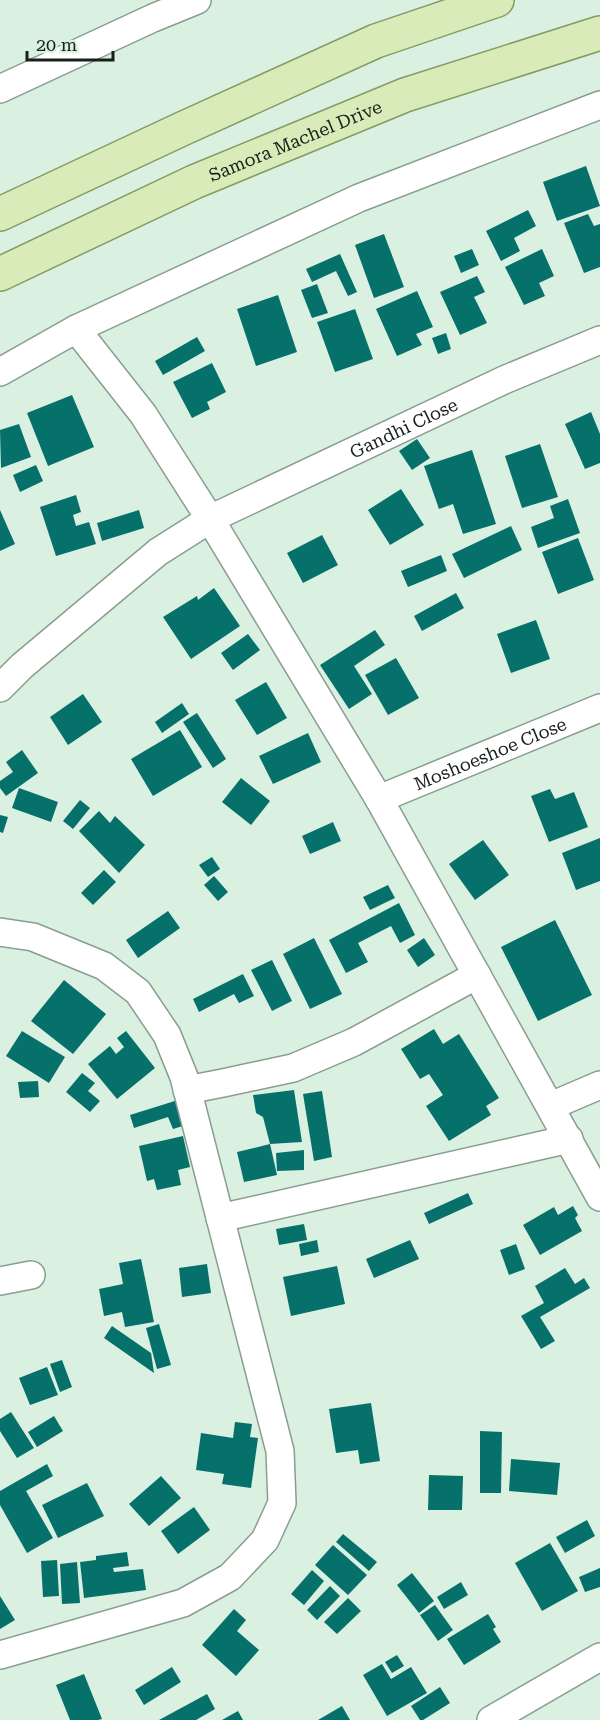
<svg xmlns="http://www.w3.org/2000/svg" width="600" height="1720" viewBox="0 0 600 1720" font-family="'Roboto Serif',serif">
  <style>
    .building { fill: #06706b }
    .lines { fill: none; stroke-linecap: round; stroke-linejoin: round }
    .minor-casing { stroke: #899e90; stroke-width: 30 }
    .major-casing { stroke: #859b64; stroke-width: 36 }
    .minor { stroke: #fff; stroke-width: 27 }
    .major { stroke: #d9ebb9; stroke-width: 33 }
    .labels { text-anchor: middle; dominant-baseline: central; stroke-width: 6; stroke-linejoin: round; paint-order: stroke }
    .street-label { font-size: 18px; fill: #18201b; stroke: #daf0e1 }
  </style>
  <rect width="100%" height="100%" fill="#daf0e1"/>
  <g class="building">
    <path d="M586,166L600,206L557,221L543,182Z"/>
    <path d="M528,210L536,226L514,238L520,251L501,261L486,231Z"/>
    <path d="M588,214L594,226L600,224V267L584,273L564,223Z"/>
    <path d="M384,234L404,287L374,298L355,245Z"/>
    <path d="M472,249L479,265L461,273L454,256Z"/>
    <path d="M542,249L554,276L539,283L545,296L524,305L505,267Z"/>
    <path d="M340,254L357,292L348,296L336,271L312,282L306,269Z"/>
    <path d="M477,276L485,292L474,297L487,323L460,335L440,292Z"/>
    <path d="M317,284L328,313L312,318L301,290Z"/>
    <path d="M417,291L433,327L416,334L422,345L397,356L376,309Z"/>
    <path d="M278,295L297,352L256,366L237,309Z"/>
    <path d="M355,309L373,359L335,372L317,322Z"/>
    <path d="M446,333L451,349L438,354L432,338Z"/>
    <path d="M197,337L205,351L163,375L155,361Z"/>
    <path d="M212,363L226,392L207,402L210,409L192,418L173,382Z"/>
    <path d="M72,395L94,447L48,466L27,413Z"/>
    <path d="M591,412L600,434V463L585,469L565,424Z"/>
    <path d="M19,424L31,457L1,468L0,430Z"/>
    <path d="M417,439L430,458L412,470L399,451Z"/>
    <path d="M540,444L558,497L522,508L505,456Z"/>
    <path d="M472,450L496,524L463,534L453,504L439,509L424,466Z"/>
    <path d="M36,465L43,481L20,492L13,475Z"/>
    <path d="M401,489L424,525L390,545L368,510Z"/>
    <path d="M76,495L81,512L73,515L76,526L89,522L96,544L56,556L40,507Z"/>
    <path d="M568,499L580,533L538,548L531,527L554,518L550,506Z"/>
    <path d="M0,510L15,544L0,551Z"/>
    <path d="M139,510L144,528L102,541L97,523Z"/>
    <path d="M511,526L522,550L464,578L452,554Z"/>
    <path d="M322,535L338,565L303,583L287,553Z"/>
    <path d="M578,538L594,580L558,594L542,552Z"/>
    <path d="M441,555L447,571L408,587L401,571Z"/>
    <path d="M214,588L240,626L191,659L163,617L197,596L198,600Z"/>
    <path d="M456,593L464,608L422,631L414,616Z"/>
    <path d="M536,620L550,659L511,673L497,634Z"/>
    <path d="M375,630L385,645L354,666L372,694L349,709L320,665Z"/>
    <path d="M248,634L260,650L233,670L221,653Z"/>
    <path d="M396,658L419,698L388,715L365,675Z"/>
    <path d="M266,682L287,718L257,735L235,700Z"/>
    <path d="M83,694L102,722L68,745L50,717Z"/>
    <path d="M182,703L189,714L162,733L155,722Z"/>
    <path d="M197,713L226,759L213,768L183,722Z"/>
    <path d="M180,730L202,767L153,796L131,759Z"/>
    <path d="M308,733L321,762L273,784L259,756Z"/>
    <path d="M22,750L38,773L6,796L0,788V781L13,772L6,762Z"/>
    <path d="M241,778L270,801L251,825L222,802Z"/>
    <path d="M19,788L58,802L51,822L12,808Z"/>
    <path d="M550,789L555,799L574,792L588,827L549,842L531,796Z"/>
    <path d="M80,800L90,808L73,829L63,821Z"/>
    <path d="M99,811L110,823L115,816L145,845L119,873L79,831Z"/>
    <path d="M0,815L8,817L3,833L0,832Z"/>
    <path d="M333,822L341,841L310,854L302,836Z"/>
    <path d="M600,838V881L576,890L562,853Z"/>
    <path d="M483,840L509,875L475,900L449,864Z"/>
    <path d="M212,857L220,869L208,877L199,865Z"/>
    <path d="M104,870L116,882L93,905L81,893Z"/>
    <path d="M214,876L228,892L218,901L204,885Z"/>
    <path d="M388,885L395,898L370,910L363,897Z"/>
    <path d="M399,903L415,935L400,943L391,926L358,943L368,962L346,973L329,940Z"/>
    <path d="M168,911L180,928L138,958L126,940Z"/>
    <path d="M555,920L592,995L538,1021L501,947Z"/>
    <path d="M314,938L342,994L310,1009L283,954Z"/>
    <path d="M424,938L435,955L418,967L407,950Z"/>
    <path d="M272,960L292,1001L272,1011L251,970Z"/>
    <path d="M243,974L254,996L239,1003L234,994L199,1012L193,999Z"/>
    <path d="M64,980L106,1014L73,1054L31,1021Z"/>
    <path d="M434,1029L443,1044L459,1034L499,1098L486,1106L491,1115L449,1141L426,1106L443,1095L429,1074L420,1079L401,1049Z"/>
    <path d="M22,1031L65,1057L49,1083L6,1056Z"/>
    <path d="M126,1031L155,1068L117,1099L88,1064L110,1046L116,1054L124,1047L117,1038Z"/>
    <path d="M82,1073L95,1083L88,1091L100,1101L90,1112L66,1092Z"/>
    <path d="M38,1081L39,1097L20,1098L18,1082Z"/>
    <path d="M294,1090L302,1142L270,1144L263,1117L256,1113L253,1095Z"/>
    <path d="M322,1091L332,1157L314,1161L303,1094Z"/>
    <path d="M178,1100L186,1125L173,1129L168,1117L134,1128L130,1115Z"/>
    <path d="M183,1136L190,1167L178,1170L181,1185L157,1190L154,1179L147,1181L139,1146Z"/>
    <path d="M270,1144L277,1175L244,1182L237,1152Z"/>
    <path d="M304,1150V1170L277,1171L276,1153Z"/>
    <path d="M468,1193L473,1204L429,1224L424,1213Z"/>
    <path d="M573,1206L578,1215L575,1218L582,1231L540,1255L523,1225L554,1207L558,1215Z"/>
    <path d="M304,1224L307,1240L279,1245L276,1229Z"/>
    <path d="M317,1240L319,1252L301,1256L299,1244Z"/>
    <path d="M410,1240L419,1259L374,1278L366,1259Z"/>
    <path d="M516,1244L525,1269L509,1275L500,1250Z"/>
    <path d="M141,1259L154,1322L125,1327L122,1312L104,1316L99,1289L123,1284L119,1263Z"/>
    <path d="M207,1264L211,1293L182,1297L179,1268Z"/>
    <path d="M337,1266L345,1304L291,1316L283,1277Z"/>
    <path d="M565,1268L575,1284L584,1278L590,1288L540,1317L555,1341L541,1349L521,1316L544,1303L535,1286Z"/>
    <path d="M159,1324L171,1365L157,1369L146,1328Z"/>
    <path d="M112,1326L151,1353L154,1373L104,1338Z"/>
    <path d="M62,1360L72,1387L60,1392L50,1364Z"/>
    <path d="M47,1367L58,1395L30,1405L19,1378Z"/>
    <path d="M371,1403L380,1461L360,1464L358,1450L336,1453L329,1409Z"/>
    <path d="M11,1412L34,1448L17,1458L0,1431V1419Z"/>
    <path d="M54,1416L63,1431L37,1447L28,1432Z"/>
    <path d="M235,1422L252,1424L250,1437L258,1438L251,1488L222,1484L224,1474L196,1470L201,1433L233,1438Z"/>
    <path d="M480,1431L502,1432L501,1493H480Z"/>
    <path d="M511,1459L560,1463L557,1495L509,1491Z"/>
    <path d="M47,1464L53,1476L26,1491L53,1538L27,1553L0,1505V1491Z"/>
    <path d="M429,1475L463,1476L462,1510H428Z"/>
    <path d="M161,1476L181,1498L149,1526L129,1504Z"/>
    <path d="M87,1483L104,1516L58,1538L42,1505Z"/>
    <path d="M194,1507L210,1530L178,1554L161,1531Z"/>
    <path d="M587,1520L595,1536L565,1553L556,1537Z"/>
    <path d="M343,1534L377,1562L369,1571L336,1542Z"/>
    <path d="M550,1543L578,1591L542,1611L515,1563Z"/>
    <path d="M333,1545L367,1575L348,1595L315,1565Z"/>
    <path d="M127,1552L129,1566L113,1568L114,1572L143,1569L146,1590L84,1598L80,1562L96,1560V1556Z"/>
    <path d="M57,1560L59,1596L43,1597L41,1561Z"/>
    <path d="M77,1562L80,1603L62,1604L60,1564Z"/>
    <path d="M600,1568V1587L585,1592L579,1577Z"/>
    <path d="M312,1570L324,1581L304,1605L291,1594Z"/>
    <path d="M412,1573L434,1601L419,1613L397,1585Z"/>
    <path d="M461,1582L468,1595L444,1609L437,1597Z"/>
    <path d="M330,1586L340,1596L317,1620L307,1610Z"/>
    <path d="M0,1596L15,1620L0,1629Z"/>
    <path d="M348,1598L361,1611L337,1634L324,1622Z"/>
    <path d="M435,1605L453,1630L438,1641L420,1615Z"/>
    <path d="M234,1609L246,1620L237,1631L259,1650L236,1676L202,1645Z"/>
    <path d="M488,1614L496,1627L493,1629L501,1642L464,1665L447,1639Z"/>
    <path d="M397,1655L404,1666L392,1673L385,1662Z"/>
    <path d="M382,1664L391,1679L411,1667L427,1693L387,1716L363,1675Z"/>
    <path d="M172,1667L181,1682L144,1705L135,1690Z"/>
    <path d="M84,1674L102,1719L98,1720H70L56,1685Z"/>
    <path d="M440,1687L450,1703L423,1720H420L411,1706Z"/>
    <path d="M207,1694L215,1709L196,1720H159Z"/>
    <path d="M342,1706L350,1720H318Z"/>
    <path d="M238,1711L243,1720H222Z"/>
  </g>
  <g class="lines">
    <defs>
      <g id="minor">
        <path d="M0,89L153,18L197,0"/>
        <path d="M76,329L143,414L210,519L379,799L600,1197"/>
        <path d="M0,372L76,329L359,198L600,105"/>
        <path id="s1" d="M0,688L22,666L158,552L210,519L504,380L600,340"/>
        <path id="s2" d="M379,799L600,708"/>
        <path d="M0,932L33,937L104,966L138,992L167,1035L184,1077L280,1451L282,1503L265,1540L230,1577L183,1603L0,1655"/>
        <path d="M187,1090L223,1083L293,1068L354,1042L477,975"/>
        <path d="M551,1106L600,1085"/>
        <path d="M220,1218L569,1139"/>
        <path d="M0,1281L31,1275"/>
        <path d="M491,1720L600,1657"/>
      </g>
      <g id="major">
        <path d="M0,214L184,128L376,41L497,0"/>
        <path id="s3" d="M0,274L194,182L405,95L600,33"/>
      </g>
    </defs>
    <use href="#minor" class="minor-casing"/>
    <use href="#major" class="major-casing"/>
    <use href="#minor" class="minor"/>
    <use href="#major" class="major"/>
  </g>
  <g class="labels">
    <g class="street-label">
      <text stroke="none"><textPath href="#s3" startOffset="324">Samora Machel Drive</textPath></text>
      <text stroke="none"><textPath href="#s1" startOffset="484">Gandhi Close</textPath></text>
      <text stroke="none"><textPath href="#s2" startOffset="120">Moshoeshoe Close</textPath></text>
    </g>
  </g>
  <path d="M27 51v9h86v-9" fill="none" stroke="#18201b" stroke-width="3"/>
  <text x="36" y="51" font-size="18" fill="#18201b" stroke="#daf0e1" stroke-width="4.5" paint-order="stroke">20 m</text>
</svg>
